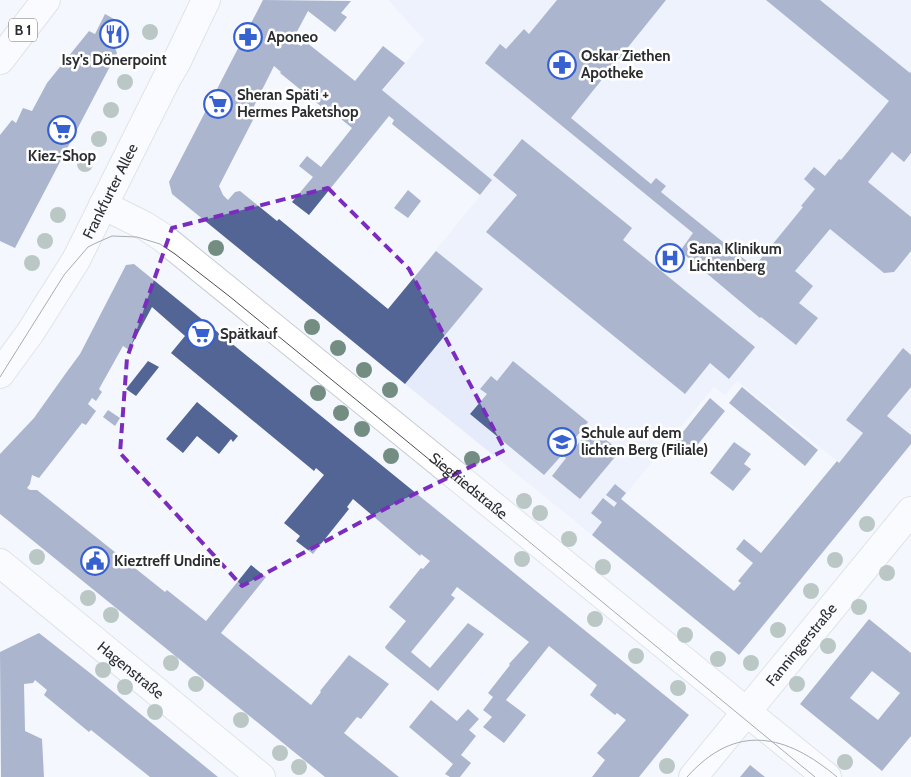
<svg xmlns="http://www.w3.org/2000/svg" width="911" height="777" viewBox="0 0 911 777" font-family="Cabin,sans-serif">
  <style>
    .built { fill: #e5ebfa }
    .building { fill: #526595; fill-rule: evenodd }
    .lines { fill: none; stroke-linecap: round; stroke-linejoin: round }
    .street-casing { stroke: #c7cbd3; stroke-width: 30 }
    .primary-casing { stroke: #c7cbd3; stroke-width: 30 }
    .street { stroke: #fff; stroke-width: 28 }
    .primary { stroke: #fff; stroke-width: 28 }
    .tram { stroke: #4d4f53; stroke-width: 1 }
    .tree { fill: #748d82 }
    .marked { fill: none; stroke: #7b2cbf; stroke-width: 4; stroke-dasharray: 10 6; stroke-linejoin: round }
    .labels { text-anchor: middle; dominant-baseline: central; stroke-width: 5; stroke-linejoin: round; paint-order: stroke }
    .shield { fill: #fff; stroke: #6b6c6e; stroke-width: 1 }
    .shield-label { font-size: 14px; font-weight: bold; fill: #2b2d30 }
    .poi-label { font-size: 15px; font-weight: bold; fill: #2b2d30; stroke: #fff; text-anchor: start }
    .street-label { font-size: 15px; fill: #2b2d30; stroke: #fff }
  </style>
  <rect width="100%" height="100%" fill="#f4f7fe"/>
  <path class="built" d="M388,0H911V444L873,490L737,381L725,395L714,387L592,535L358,346L492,181L383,91L424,40Z"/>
  <g class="building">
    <path d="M263,0L351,1L341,13L347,17L335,32L308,11L292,41L301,46L306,42L355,81L383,46L405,63L382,90L492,180L480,195L392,124L394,120L389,116L309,215L292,202L313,177L299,166L307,156L321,167L352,128L330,110L328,112L280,73L281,72L274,66L251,112L256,114L219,186L223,195L228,200L235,192L240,191L277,221L279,219L388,309L436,251L483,289L405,384L172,194L169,182Z"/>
    <path d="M557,0H666L571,118L651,184L656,178L666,186L661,192L754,267L803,207L801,206L815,189L804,179L814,167L825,176L839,159L841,160L889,101L766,0H820L910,73L911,71V153L904,162L892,152L868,182L911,217V251L894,272L884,273L830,229L795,271L813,286L799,303L818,318L796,345L761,317L760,318L680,251L693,233L485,63L500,44L506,49L524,29L529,34Z"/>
    <path d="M105,14L125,25L120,33L117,32L111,42L113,43L117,53L15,248L0,241V135L12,120L16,123L23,108L32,111L47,83L89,31L95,34Z"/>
    <path d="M522,139L632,228L623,240L755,347L729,379L710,363L685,394L486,232L517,195L493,175Z"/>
    <path d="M408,190L421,201L408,218L394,208Z"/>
    <path d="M134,264L689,715L639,777H592L605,760L597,753L626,720L617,713L615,715L590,695L597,685L549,646L506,700L526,715L504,743L483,727L492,717L483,710L493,697L488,693L510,665L509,664L529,642L457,587L451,595L455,598L411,652L430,668L468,623L484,634L438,691L386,649L385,647L406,621L389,607L421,568L423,569L430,561L421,554L420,556L353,499L347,507L349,509L313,554L296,541L300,536L284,523L324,475L316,468L314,471L171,353L185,336L152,307L129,350L123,346L99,389L102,392L96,401L92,398L88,404L96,411L86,425L82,423L39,478L32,475L30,484L27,488L30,490H37L165,592L167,590L206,621L251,565L266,577L221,633L311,705L321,692L320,691L349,655L389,684L361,719L357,717L344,733L399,777H325L0,514V454L34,418L66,373L80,354L126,265Z"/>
    <path d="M903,348L911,355V387L887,416L911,435V444L739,655L592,535L602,522L591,513L603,498L614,507L617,503L606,495L615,484L626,493L621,499L734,591L741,583L738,581L753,563L736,549L744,539L761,553L837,461L839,463L863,433L846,420Z"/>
    <path d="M148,361L159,367L136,396L126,389Z"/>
    <path d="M513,361L588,422L573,441L577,445L591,428L620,451L580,499L552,476L566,458L562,455L544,475L470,414L487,394L480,389L491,376L497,381Z"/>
    <path d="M742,387L818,450L805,466L729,403Z"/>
    <path d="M710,398L725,411L690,454L675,442Z"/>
    <path d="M197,402L238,436L233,442L231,439L219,454L197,436L183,453L166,439Z"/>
    <path d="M108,410L120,418L115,426L103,417Z"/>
    <path d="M734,442L751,454L744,464L751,469L733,491L710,473Z"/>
    <path d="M869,619L911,653V736L882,771L800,704ZM872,671L900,693L878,720L850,698Z"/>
    <path d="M39,633L90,673L218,777H150L91,730L89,732L44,695L47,690L35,680L33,683L24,684L25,731L42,739L44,777H1L0,652Z"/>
    <path d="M431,700L457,721L468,709L479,719L469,730L476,736L461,755L471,763L460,777H450L445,774L453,764L409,727Z"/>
    <path d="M750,765L765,777H740Z"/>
  </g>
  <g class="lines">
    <defs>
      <g id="street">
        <path id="s1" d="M103,205L145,226L162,237L827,777"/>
        <path id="s2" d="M0,374L30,333L76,260L167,78L176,63L206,0"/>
        <path id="s3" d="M0,563L261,777"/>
        <path id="s4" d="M693,777L911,511"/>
      </g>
      <path id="primary" d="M0,60L46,0"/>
    </defs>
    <use href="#street" class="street-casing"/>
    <use href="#primary" class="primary-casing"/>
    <use href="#street" class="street"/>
    <use href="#primary" class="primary"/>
    <g class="tram">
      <path d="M0,377L64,275L88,247L96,243L112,236L137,237L160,244L175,254L229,296L397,433L815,777"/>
      <path d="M687,777C736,722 786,734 837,777"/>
    </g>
  </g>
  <g class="tree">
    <circle cx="150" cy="32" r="8"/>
    <circle cx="125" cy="82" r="8"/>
    <circle cx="111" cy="110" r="8"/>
    <circle cx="99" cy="139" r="8"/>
    <circle cx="85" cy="164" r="8"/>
    <circle cx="58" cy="215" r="8"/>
    <circle cx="45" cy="241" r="8"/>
    <circle cx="216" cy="248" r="8"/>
    <circle cx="32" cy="263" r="8"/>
    <circle cx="312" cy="327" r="8"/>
    <circle cx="338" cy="348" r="8"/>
    <circle cx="364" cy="370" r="8"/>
    <circle cx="390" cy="390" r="8"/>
    <circle cx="318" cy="393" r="8"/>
    <circle cx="341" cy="413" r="8"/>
    <circle cx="362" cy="429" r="8"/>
    <circle cx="391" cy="456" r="8"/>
    <circle cx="472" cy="459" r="8"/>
    <circle cx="524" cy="501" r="8"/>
    <circle cx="540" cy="513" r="8"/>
    <circle cx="867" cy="524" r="8"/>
    <circle cx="569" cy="539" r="8"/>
    <circle cx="37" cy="557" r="8"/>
    <circle cx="522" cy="559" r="8"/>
    <circle cx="835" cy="560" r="8"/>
    <circle cx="603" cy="567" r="8"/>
    <circle cx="887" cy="573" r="8"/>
    <circle cx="811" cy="591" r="8"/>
    <circle cx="88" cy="598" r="8"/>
    <circle cx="859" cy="607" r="8"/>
    <circle cx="111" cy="615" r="8"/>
    <circle cx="595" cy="619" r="8"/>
    <circle cx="778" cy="630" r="8"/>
    <circle cx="685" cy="635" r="8"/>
    <circle cx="828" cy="646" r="8"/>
    <circle cx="636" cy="656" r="8"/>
    <circle cx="718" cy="659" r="8"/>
    <circle cx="171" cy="663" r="8"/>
    <circle cx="751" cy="663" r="8"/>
    <circle cx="103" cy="670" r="8"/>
    <circle cx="196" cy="684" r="8"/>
    <circle cx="797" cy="684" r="8"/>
    <circle cx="125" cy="687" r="8"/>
    <circle cx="678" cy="688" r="8"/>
    <circle cx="155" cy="712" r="8"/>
    <circle cx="241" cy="720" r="8"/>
    <circle cx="280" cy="753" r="8"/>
    <circle cx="845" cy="762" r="8"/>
    <circle cx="667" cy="766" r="8"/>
    <circle cx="299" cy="767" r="8"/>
  </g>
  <path d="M0 0H911V777H0ZM328,188L409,269L505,450L398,502L242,586L120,453L127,358L172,228Z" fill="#f4f7fe" fill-opacity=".55" fill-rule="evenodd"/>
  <path class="marked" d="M328,188L409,269L505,450L398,502L242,586L120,453L127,358L172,228Z"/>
  <defs>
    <symbol id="restaurant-ring" viewBox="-11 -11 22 22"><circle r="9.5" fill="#fff" stroke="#3761d1" stroke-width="1.5"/><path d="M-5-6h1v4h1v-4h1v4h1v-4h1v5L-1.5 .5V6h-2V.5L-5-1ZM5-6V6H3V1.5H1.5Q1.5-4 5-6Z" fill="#3761d1"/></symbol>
    <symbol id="pharmacy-ring" viewBox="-11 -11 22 22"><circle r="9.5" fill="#fff" stroke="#3761d1" stroke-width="1.5"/><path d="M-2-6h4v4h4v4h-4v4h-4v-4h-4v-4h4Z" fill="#3761d1"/></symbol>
    <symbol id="supermarket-ring" viewBox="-11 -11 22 22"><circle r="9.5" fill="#fff" stroke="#3761d1" stroke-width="1.5"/><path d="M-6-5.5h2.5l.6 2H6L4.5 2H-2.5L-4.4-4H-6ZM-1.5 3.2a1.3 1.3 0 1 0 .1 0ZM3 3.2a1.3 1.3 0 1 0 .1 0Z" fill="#3761d1"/></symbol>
    <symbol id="hospital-ring" viewBox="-11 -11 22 22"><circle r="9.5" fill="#fff" stroke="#3761d1" stroke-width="1.5"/><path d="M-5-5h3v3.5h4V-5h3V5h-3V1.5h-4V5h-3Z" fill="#3761d1"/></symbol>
    <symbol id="school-ring" viewBox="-11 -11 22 22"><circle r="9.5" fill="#fff" stroke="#3761d1" stroke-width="1.5"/><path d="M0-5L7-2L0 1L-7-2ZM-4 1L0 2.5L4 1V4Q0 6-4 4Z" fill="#3761d1"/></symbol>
    <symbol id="civic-ring" viewBox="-11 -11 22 22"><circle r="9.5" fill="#fff" stroke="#3761d1" stroke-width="1.5"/><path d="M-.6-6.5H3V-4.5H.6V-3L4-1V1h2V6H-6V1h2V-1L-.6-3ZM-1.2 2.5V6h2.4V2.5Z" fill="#3761d1"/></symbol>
  </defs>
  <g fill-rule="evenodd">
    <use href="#restaurant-ring" x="98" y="18" width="32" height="32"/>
    <use href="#pharmacy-ring" x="232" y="21" width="32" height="32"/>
    <use href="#pharmacy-ring" x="546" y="49" width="32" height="32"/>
    <use href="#supermarket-ring" x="202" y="88" width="32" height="32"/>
    <use href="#supermarket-ring" x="46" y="114" width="32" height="32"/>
    <use href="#hospital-ring" x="654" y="242" width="32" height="32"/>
    <use href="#supermarket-ring" x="185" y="318" width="32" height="32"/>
    <use href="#school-ring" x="546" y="426" width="32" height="32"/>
    <use href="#civic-ring" x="79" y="545" width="32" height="32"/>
  </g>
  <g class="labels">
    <rect class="shield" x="9" y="18.5" width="28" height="23" rx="4"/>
    <g class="shield-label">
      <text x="23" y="30">B 1</text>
    </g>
    <g class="poi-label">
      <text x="267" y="37">Aponeo</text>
      <text x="581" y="56">Oskar Ziethen<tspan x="581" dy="17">Apotheke</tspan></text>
      <text x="114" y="60" text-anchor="middle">Isy's Dönerpoint</text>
      <text x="237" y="95">Sheran Späti +<tspan x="237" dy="17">Hermes Paketshop</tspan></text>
      <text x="62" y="156" text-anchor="middle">Kiez-Shop</text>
      <text x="689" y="249">Sana Klinikum<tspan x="689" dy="17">Lichtenberg</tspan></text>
      <text x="220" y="334">Spätkauf</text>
      <text x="581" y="433">Schule auf dem<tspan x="581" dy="17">lichten Berg (Filiale)</tspan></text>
      <text x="114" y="561">Kieztreff Undine</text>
    </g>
    <g class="street-label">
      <text stroke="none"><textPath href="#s2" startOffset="214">Frankfurter Allee</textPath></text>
      <text stroke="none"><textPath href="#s1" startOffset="462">Siegfriedstraße</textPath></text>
      <text stroke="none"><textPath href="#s4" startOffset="171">Fanningerstraße</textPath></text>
      <text stroke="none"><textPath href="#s3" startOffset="169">Hagenstraße</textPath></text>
    </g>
  </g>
</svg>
